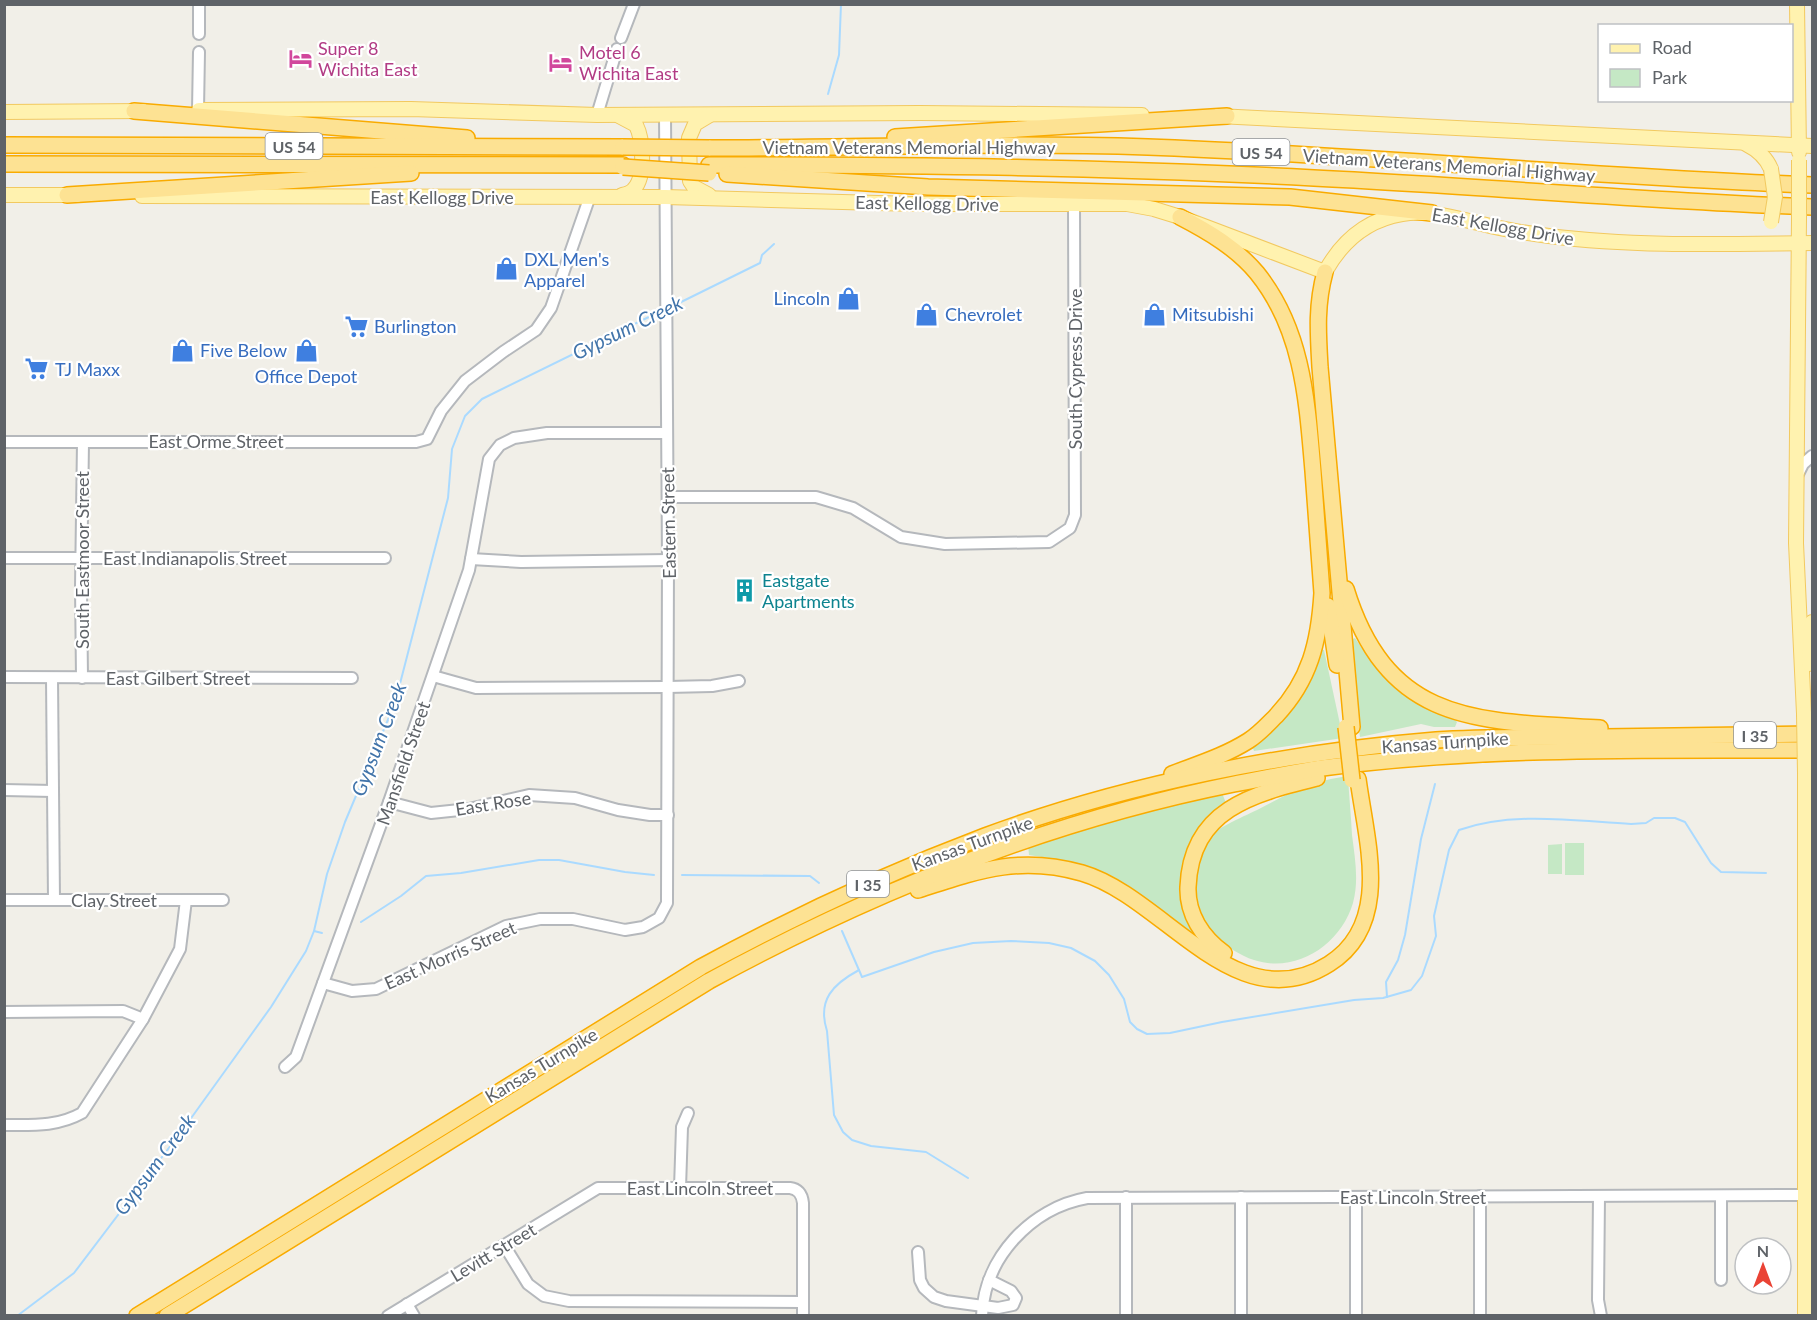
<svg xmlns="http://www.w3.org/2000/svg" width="1817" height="1320" viewBox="0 0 1817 1320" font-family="Lato,sans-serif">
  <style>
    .green { fill: #c5e8c5 }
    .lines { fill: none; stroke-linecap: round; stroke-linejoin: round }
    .stream { stroke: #aadaff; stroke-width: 2 }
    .minor-casing { stroke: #b5b8bc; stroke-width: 14 }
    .major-casing { stroke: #f2c960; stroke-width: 16 }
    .highway-casing { stroke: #f9ab00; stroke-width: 18 }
    .minor { stroke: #fff; stroke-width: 10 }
    .major { stroke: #fff2af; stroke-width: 14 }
    .highway { stroke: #fde293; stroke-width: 15 }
    .major-bridge-casing { stroke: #f2c960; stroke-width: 16; stroke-linecap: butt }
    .highway-bridge-casing { stroke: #f9ab00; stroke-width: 18; stroke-linecap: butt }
    .major-bridge { stroke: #fff2af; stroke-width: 14 }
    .highway-bridge { stroke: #fde293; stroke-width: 15 }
    .labels { text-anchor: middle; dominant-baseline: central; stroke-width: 4.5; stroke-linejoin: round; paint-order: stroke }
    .shield { fill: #fff; stroke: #8f9295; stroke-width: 1.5 }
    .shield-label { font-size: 16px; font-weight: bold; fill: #5f6368 }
    .hotel-label { font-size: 18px; fill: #b23c85; stroke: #fff; text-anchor: start }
    .street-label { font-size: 18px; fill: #5f6368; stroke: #fff }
    .shop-label { font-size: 18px; fill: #366cbe; stroke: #fff; text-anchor: start }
    .culture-label { font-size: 18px; fill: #0d838f; stroke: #fff; text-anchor: start }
    .water-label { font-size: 20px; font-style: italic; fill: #4174aa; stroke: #fff }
  </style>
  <rect width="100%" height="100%" fill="#f1efe8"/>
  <g class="green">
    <path d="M1355,638L1361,647L1385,674L1451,715L1457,722L1455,727H1434L1421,724L1360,737L1355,705L1351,640Z"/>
    <path d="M1319,649L1324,650L1343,738L1254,751L1251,742Z"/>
    <path d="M1348,776C1349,796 1351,815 1352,835C1355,858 1359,881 1353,903C1341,944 1297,974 1254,960C1247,958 1240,954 1233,950C1216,940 1206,928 1200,909C1196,895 1194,883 1198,869C1200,860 1202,845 1208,838C1216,828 1247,815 1259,809C1292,792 1311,781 1348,776Z"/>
    <path d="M1222,793L1226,803C1207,817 1189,833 1185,858C1183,870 1200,924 1203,940L1115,878L1073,862L1029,855L1028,845L1151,809Z"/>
    <rect x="1565" y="843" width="19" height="32"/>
    <path d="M1562,844V874H1548V845Z"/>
  </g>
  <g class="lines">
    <g class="stream">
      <path d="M828,94L839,55L841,4"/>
      <path d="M671,307L760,263L762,255L774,244"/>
      <path d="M682,875L810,876L819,883"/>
      <path d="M361,922L401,896L426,876L461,873L539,860H559L625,872L654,875"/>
      <path d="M314,931L322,933"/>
      <path d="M842,931L862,977L934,952L973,943L1011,941L1049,943L1071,948L1095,961L1109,975L1124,999L1130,1022L1137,1029L1147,1034L1170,1033L1222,1022L1354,1000L1383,998L1411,990L1422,976L1436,936L1434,916L1449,850L1459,830C1513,811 1575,821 1631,824L1646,823L1654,818H1675L1685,822L1711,863L1721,872L1766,873"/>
      <path d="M859,970C833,984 817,1000 827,1031L834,1115L843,1132L852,1140L871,1146L926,1152L968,1178"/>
      <path d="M1387,997L1386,982L1398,960L1405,935L1421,839L1435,784"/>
      <path d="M17,1316L74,1273L184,1128L271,1007L306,951L314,931L327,874L345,822L395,703L448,498L452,449L465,416L482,399L663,310"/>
    </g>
    <defs>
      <g id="minor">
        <path d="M199,4V34"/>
        <path d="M621,38L634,4"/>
        <path d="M198,110L199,52"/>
        <path d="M597,115L617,49"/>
        <path d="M4,442H416L427,439L441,411L465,381L503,352L536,330L551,308L590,196"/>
        <path d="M1798,474L1803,464L1812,456"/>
        <path d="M668,497H816L853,508L901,537L945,544L1049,542L1070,528L1075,515L1074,204"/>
        <path d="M4,558H385"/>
        <path d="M471,559L521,562L668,560"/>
        <path d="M433,676L476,688L668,687L712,686L739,681"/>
        <path d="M4,677L352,678"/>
        <path d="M52,678L54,900"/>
        <path d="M82,678L81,587L83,442"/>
        <path d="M4,790L53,791"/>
        <path d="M389,802L431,813L469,809L529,795L575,798L618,810L650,815H668"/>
        <path d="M4,900H223"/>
        <path d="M323,983L352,991L376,989L506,926L540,919H573L625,930L643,927L659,918L667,903L668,560L665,114"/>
        <path d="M4,1012L123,1011L143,1019"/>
        <path d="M285,1067L296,1057L389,802L469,570L489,459L500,445L514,438L547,433H667"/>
        <path d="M4,1125C32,1125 57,1127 82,1113L143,1019L180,949L186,900"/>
        <path d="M680,1188L682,1127L688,1113"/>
        <path d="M1480,1196V1316"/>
        <path d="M1599,1196L1598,1300L1601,1316"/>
        <path d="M1721,1196V1280"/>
        <path d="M1126,1197V1316"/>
        <path d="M1241,1197V1316"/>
        <path d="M1356,1197V1316"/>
        <path d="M504,1245L528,1284L544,1296L569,1301L803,1302"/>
        <path d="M918,1252L920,1280L924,1288L934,1297L946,1301L998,1308L1013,1305L1016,1298L1011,1291L989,1280"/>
        <path d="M407,1304L414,1316"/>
        <path d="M388,1316L598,1188H790C798,1189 802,1194 803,1203V1316"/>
        <path d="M982,1316C984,1258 1031,1208 1087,1198L1805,1195"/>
      </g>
      <g id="major">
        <path d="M1797,4L1799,152"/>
        <path d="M199,110L411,109L597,115L920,113L1142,115"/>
        <path d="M4,112L143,111"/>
        <path d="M619,116L636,125C643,139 646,176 634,189C631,193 626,194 622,195"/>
        <path d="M1218,116L1812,146"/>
        <path d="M1746,144C1758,150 1766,157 1771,169"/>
        <path d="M4,195H77"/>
        <path d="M709,195L694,187L690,181L689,138L695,124L710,115"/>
        <path d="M142,196L665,197L914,204H1127L1154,209L1180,217L1325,272C1342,241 1366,220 1402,214C1428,210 1452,217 1478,223C1501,229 1525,233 1549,236C1636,247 1725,244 1812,243"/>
        <path d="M1799,218L1796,543L1804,714"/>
        <path d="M1809,664L1812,622"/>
        <path d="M1805,1316V773"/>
      </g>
      <g id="highway">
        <path d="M134,111L467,138"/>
        <path d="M895,137L1227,116"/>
        <path d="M4,145L623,147"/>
        <path d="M709,148C855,148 1002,142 1148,147C1369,155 1591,177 1812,185"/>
        <path d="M4,164L623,165"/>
        <path d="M709,165C911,165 1112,167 1314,178C1480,186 1646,201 1812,207"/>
        <path d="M727,174L928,187L1290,197L1432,213"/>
        <path d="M67,195L411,173"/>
        <path d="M1325,272C1316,305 1318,333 1320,367L1352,727"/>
        <path d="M1346,589C1388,726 1479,721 1600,728"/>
        <path d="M1328,606L1337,665"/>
        <path d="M1172,774C1198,764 1224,756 1248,741C1259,734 1267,725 1276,716C1310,680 1319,642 1322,593C1319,552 1316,512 1313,471C1307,401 1303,330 1257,273C1236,248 1209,232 1180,217"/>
        <path d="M918,890C977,871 1019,855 1082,873C1164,897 1236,1023 1329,964C1393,924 1366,840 1358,779"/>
        <path d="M1224,953C1202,937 1187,914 1188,887C1191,809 1253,794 1317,778"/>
        <path d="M137,1316L701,967C793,917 887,873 985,836C1124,784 1288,752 1436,740C1492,736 1548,738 1604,737C1674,736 1743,735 1812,734"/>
        <path d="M167,1316L709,981C874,891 1049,821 1234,784C1266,778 1298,771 1330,767C1490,747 1651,750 1812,750"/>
      </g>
    </defs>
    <use href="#minor" class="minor-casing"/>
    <use href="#major" class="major-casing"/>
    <use href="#highway" class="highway-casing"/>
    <use href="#minor" class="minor"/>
    <use href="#major" class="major"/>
    <use href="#highway" class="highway"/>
    <defs>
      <g id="major-bridge">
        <path d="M1771,169L1775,197L1771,222"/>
        <path d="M1799,218V160"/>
        <path d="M1804,714L1805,773"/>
      </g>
      <g id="highway-bridge">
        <path d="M623,147L709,148"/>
        <path d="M623,167L709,173"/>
        <path d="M1346,727L1352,780"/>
      </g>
    </defs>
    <use href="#major-bridge" class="major-bridge-casing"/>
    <use href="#highway-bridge" class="highway-bridge-casing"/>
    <use href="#major-bridge" class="major-bridge"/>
    <use href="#highway-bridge" class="highway-bridge"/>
  </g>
  <defs>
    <symbol id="hotel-bare" viewBox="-9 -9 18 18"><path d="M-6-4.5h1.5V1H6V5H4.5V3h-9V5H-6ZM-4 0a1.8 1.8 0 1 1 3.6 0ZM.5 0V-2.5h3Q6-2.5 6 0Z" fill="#d1479c" stroke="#fff" stroke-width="2.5" paint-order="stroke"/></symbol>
    <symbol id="shop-bare" viewBox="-9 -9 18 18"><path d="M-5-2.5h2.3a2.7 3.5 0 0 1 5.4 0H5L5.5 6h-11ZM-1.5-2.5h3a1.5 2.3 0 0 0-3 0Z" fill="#3f7fe0" stroke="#fff" stroke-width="2.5" paint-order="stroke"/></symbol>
    <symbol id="supermarket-bare" viewBox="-9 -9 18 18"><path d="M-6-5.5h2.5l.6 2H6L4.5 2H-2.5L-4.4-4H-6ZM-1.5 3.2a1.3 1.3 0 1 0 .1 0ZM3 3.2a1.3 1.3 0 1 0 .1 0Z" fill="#3f7fe0" stroke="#fff" stroke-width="2.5" paint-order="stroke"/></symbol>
    <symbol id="building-bare" viewBox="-9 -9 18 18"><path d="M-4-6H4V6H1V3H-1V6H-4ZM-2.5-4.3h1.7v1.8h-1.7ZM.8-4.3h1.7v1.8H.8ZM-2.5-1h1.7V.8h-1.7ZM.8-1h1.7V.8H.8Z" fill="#0f9aa8" stroke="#fff" stroke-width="2.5" paint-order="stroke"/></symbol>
  </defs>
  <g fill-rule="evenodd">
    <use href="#hotel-bare" x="284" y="42" width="33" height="33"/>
    <use href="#hotel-bare" x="544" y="46" width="33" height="33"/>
    <use href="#shop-bare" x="490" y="252" width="33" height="33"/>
    <use href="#shop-bare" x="832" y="282" width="33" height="33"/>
    <use href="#shop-bare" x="910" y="298" width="33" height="33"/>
    <use href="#shop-bare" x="1138" y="298" width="33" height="33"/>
    <use href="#supermarket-bare" x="340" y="310" width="33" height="33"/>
    <use href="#shop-bare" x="166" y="334" width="33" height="33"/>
    <use href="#shop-bare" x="290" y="334" width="33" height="33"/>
    <use href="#supermarket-bare" x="20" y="352" width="33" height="33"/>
    <use href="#building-bare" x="728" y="574" width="33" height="33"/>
  </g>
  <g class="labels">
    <g class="shield">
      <rect x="265.5" y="133" width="57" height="26" rx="4.5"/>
      <rect x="1232.5" y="139" width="57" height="26" rx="4.5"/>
      <rect x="1734" y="722" width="42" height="26" rx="4.5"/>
      <rect x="847" y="871" width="42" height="26" rx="4.5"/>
    </g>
    <g class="shield-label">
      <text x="294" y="146">US 54</text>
      <text x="1261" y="152">US 54</text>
      <text x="1755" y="735">I 35</text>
      <text x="868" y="884">I 35</text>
    </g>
    <g class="hotel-label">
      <text x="318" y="48">Super 8<tspan x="318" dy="21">Wichita East</tspan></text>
      <text x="579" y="52">Motel 6<tspan x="579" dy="21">Wichita East</tspan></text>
    </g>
    <g class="street-label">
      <text x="909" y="147">Vietnam Veterans Memorial Highway</text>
      <text transform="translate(1449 165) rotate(4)">Vietnam Veterans Memorial Highway</text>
      <text x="442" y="197">East Kellogg Drive</text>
      <text transform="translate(927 203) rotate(1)">East Kellogg Drive</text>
      <text transform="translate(1503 226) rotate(10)">East Kellogg Drive</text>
      <text transform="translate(1075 369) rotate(-90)">South Cypress Drive</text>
      <text x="216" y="441">East Orme Street</text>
      <text transform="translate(668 523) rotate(-91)">Eastern Street</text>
      <text x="195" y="558">East Indianapolis Street</text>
      <text transform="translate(82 560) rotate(-90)">South Eastmoor Street</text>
      <text x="178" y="678">East Gilbert Street</text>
      <text transform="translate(1445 742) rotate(-4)">Kansas Turnpike</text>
      <text transform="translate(403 763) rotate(-71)">Mansfield Street</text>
      <text transform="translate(493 803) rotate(-9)">East Rose</text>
      <text transform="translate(972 843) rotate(-20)">Kansas Turnpike</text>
      <text x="114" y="900">Clay Street</text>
      <text transform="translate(450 955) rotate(-24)">East Morris Street</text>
      <text transform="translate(541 1065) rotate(-31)">Kansas Turnpike</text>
      <text x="700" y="1188">East Lincoln Street</text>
      <text x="1413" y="1197">East Lincoln Street</text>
      <text transform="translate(493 1252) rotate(-31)">Levitt Street</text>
    </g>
    <g class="shop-label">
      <text x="524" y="259">DXL Men's<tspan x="524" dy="21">Apparel</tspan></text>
      <text x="830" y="298" text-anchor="end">Lincoln</text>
      <text x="945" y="314">Chevrolet</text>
      <text x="1172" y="314">Mitsubishi</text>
      <text x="374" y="326">Burlington</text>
      <text x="200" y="350">Five Below</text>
      <text x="55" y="369">TJ Maxx</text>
      <text x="306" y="376" text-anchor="middle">Office Depot</text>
    </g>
    <g class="culture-label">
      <text x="762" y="580">Eastgate<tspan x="762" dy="21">Apartments</tspan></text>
    </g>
    <g class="water-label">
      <text transform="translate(627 327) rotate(-26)">Gypsum Creek</text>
      <text transform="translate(378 739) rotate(-69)">Gypsum Creek</text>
      <text transform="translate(154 1164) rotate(-53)">Gypsum Creek</text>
    </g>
  </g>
  <rect width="1817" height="1320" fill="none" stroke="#5f6368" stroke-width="12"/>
  <rect x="1598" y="24" width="195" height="78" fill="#ffffff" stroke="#bfc1c3" stroke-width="1.5"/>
  <rect x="1610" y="44" width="30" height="9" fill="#fff2af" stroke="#bfc1c3" stroke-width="1.5"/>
  <text x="1652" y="54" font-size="18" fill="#5f6368">Road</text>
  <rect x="1610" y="69" width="30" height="18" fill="#c5e8c5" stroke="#bfc1c3" stroke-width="1.5"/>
  <text x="1652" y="84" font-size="18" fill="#5f6368">Park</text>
  <g transform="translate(1763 1266)"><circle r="28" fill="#ffffff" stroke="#bfc1c3" stroke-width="1.5"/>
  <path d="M0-4.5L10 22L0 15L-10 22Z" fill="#ea4335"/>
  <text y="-9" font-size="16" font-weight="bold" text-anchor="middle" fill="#5f6368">N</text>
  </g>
</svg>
